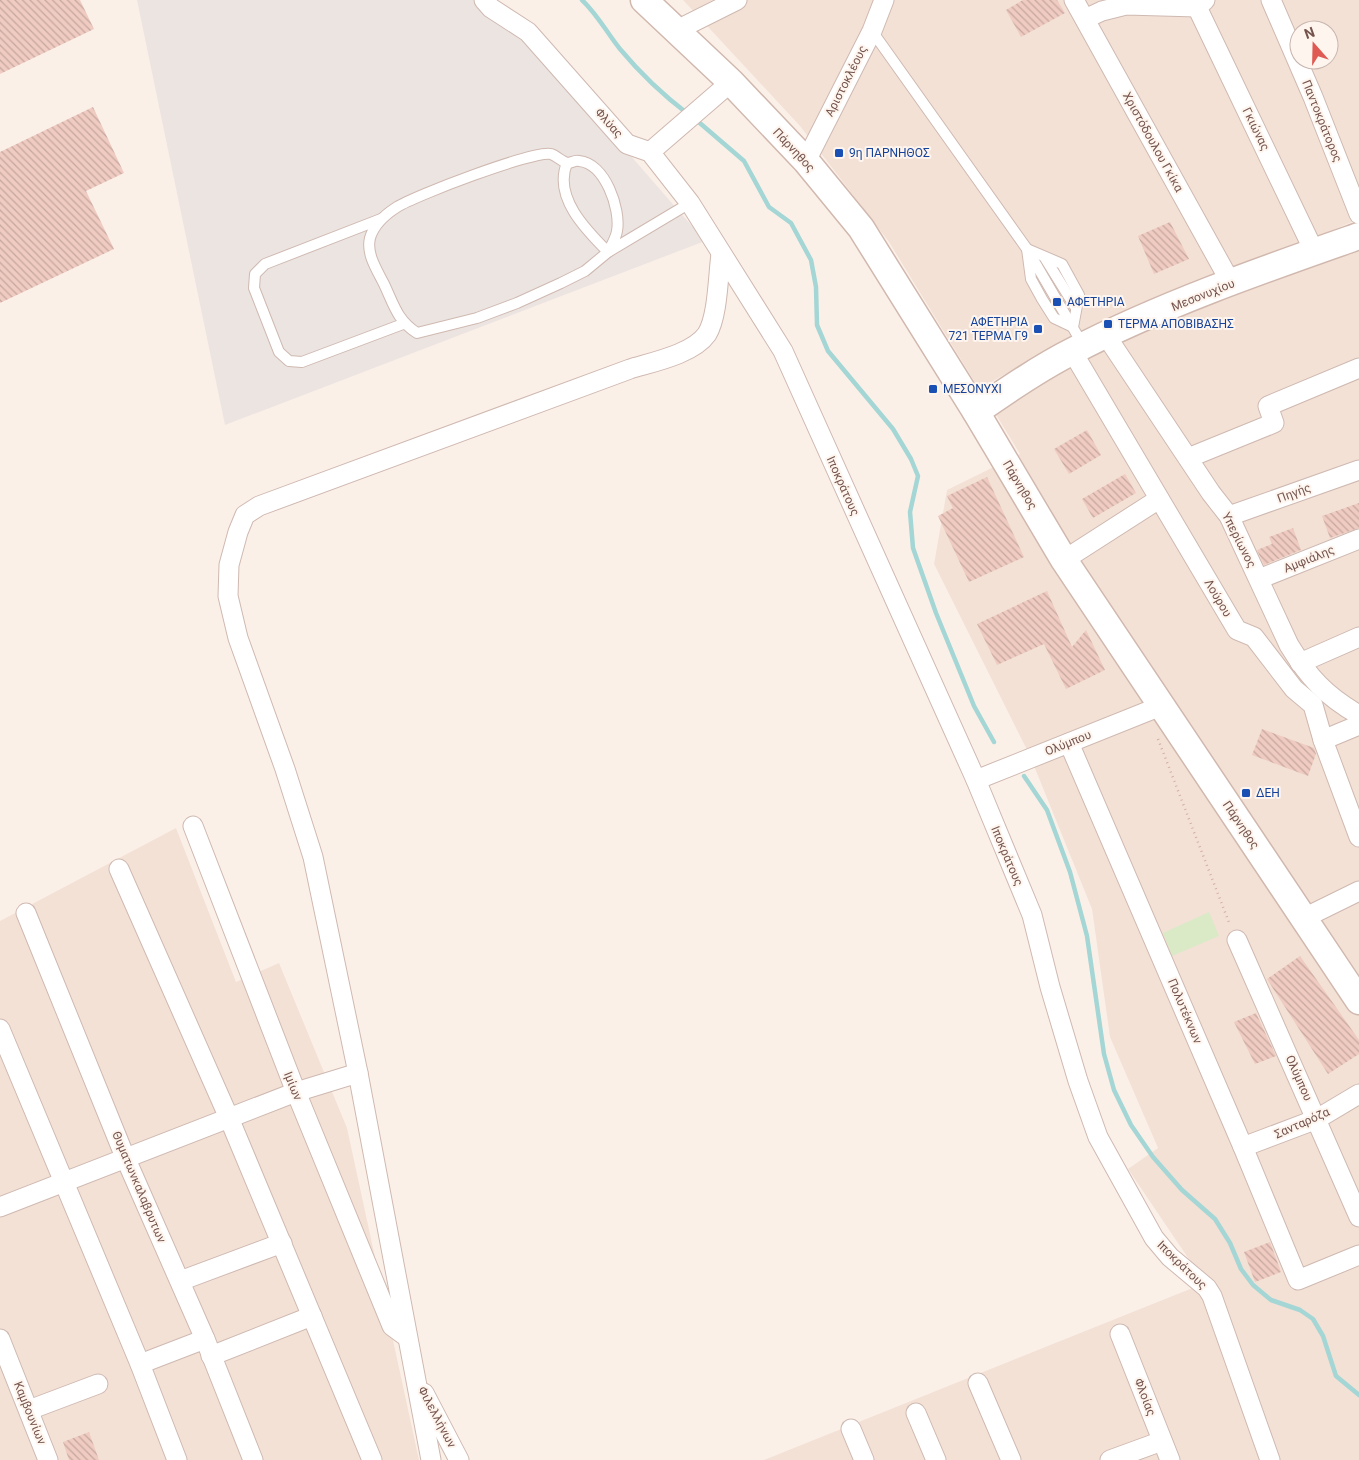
<svg xmlns="http://www.w3.org/2000/svg" width="1359" height="1460" viewBox="0 0 1359 1460" font-family="Roboto,sans-serif">
  <style>
    .residential { fill: #f3e1d6; fill-rule: evenodd }
    .industrial { fill: #ece4e1 }
    .green { fill: #dae9c6 }
    .lines { fill: none; stroke-linecap: round; stroke-linejoin: round }
    .stream { stroke: #a3d6d5; stroke-width: 4.5 }
    .building { fill: url(#building-back-hatch) }
    .lane-casing { stroke: #cfb9b1; stroke-width: 12 }
    .street-casing { stroke: #cfb9b1; stroke-width: 21 }
    .secondary-casing { stroke: #d1b8ae; stroke-width: 29 }
    .path { stroke: #d5aea3; stroke-width: 2.5; stroke-dasharray: 1 4; stroke-linecap: butt }
    .lane { stroke: #fff; stroke-width: 10 }
    .street { stroke: #fff; stroke-width: 19 }
    .secondary { stroke: #fff; stroke-width: 26 }
    .transit-dot { fill: #1a4fb4; stroke: #fef5ee; stroke-width: 2 }
    .labels { text-anchor: middle; dominant-baseline: central; stroke-width: 4; stroke-linejoin: round; paint-order: stroke }
    .street-label { font-size: 12px; fill: #74544d; stroke: #fef5ee }
    .transit-label { font-size: 12px; fill: #164399; stroke: #fef5ee; text-anchor: start }
  </style>
  <defs>
    <pattern id="building-back-hatch" width="6" height="6" patternUnits="userSpaceOnUse" patternTransform="scale(1.25)"><rect width="6" height="6" fill="#efcbc1"/><path d="M-1 5l2 2M0 0l6 6M5-1l2 2" fill="none" stroke="#c6a79f"/></pattern>
  </defs>
  <rect width="100%" height="100%" fill="#fbf0e8"/>
  <g class="residential">
    <path d="M683,0H1359V219L1058,344L979,389L889,242L800,126ZM1299,30H1329V60H1299Z"/>
    <path d="M1359,236V1460H764L1205,1283L1128,1169L1158,1148L1110,1037L1092,909L1030,756L934,564L947,490L1020,454L992,408L1067,359Z"/>
    <path d="M176,828L236,982L279,963L347,1128L419,1460H0V921Z"/>
  </g>
  <path class="industrial" d="M137,0H488L528,38L705,241L225,425Z"/>
  <path class="green" d="M1209,912L1219,936L1172,956L1163,933Z"/>
  <g class="lines">
    <g class="stream">
      <path d="M582,0C598,15 607,33 620,49C640,73 663,95 688,114"/>
      <path d="M694,118L744,161L769,207L791,223L811,260L816,287L817,325L828,351L893,429L911,459L918,476L910,512L913,548L936,613L974,706L994,742"/>
      <path d="M1024,776L1047,810L1070,872L1087,936L1104,1054L1114,1090L1131,1125L1153,1157L1182,1190L1215,1219L1230,1243L1241,1269L1253,1285L1271,1300L1300,1310L1313,1319L1323,1336L1336,1376L1359,1395"/>
    </g>
  </g>
  <g class="building">
    <path d="M0,0H80L94,29L0,74Z"/>
    <path d="M1023,0H1057L1065,13L1021,37L1006,10Z"/>
    <path d="M93,107L124,173L86,191L114,249L0,303V152Z"/>
    <path d="M1170,222L1189,259L1154,274L1138,236Z"/>
    <path d="M1087,430L1101,455L1069,474L1054,449Z"/>
    <path d="M1125,474L1136,493L1093,518L1082,499Z"/>
    <path d="M987,477L1024,557L969,582L938,516L953,508L947,496Z"/>
    <path d="M1359,503V528L1330,538L1322,516Z"/>
    <path d="M1293,528L1301,550L1264,565L1257,550L1272,544L1269,537Z"/>
    <path d="M1047,591L1072,647L1086,630L1105,670L1066,689L1044,644L997,665L977,624Z"/>
    <path d="M1262,729L1314,748L1316,754L1308,776L1252,755Z"/>
    <path d="M1300,956L1359,1040V1054L1328,1074L1267,979Z"/>
    <path d="M1256,1013L1276,1056L1255,1064L1234,1022Z"/>
    <path d="M1270,1242L1281,1272L1255,1282L1244,1252Z"/>
    <path d="M89,1432L99,1460H69L63,1442Z"/>
  </g>
  <g class="lines">
    <defs>
      <g id="lane">
        <path d="M872,31L1027,249L1083,345"/>
        <path d="M567,163C553,197 586,230 608,252"/>
        <path d="M381,219L265,264L255,274L254,288L279,352L289,361L302,362L403,324"/>
        <path d="M1027,249L1062,264L1079,295L1073,327L1054,318L1042,299L1031,279Z"/>
        <path d="M608,252C611,246 616,238 617,231C621,209 605,163 579,161C575,160 571,163 568,163C562,162 557,156 551,154C534,150 414,196 397,207C386,214 374,224 370,238C366,254 377,270 384,284C394,305 397,320 417,333L477,318L517,303L561,283L585,271L608,252L690,203"/>
        <path d="M1045,258L1076,308"/>
      </g>
      <g id="street">
        <path d="M484,0L491,8L528,32L627,144L650,152L690,203L783,351L976,780L1032,915L1050,987L1078,1081L1098,1137L1154,1238L1170,1257L1207,1288L1212,1296L1270,1460"/>
        <path d="M1074,0L1231,283"/>
        <path d="M1271,0L1313,97L1359,214"/>
        <path d="M1197,7L1314,251"/>
        <path d="M1085,19L1102,11L1126,5L1197,7L1205,0"/>
        <path d="M675,31L737,0"/>
        <path d="M650,152L731,82"/>
        <path d="M806,161L872,31L884,0"/>
        <path d="M1105,334L1211,493L1229,516L1289,645C1309,678 1326,696 1359,715"/>
        <path d="M1072,351L1237,630L1254,637L1294,689L1313,705L1323,740L1359,837"/>
        <path d="M1188,458L1274,423L1268,406L1359,368"/>
        <path d="M1229,516L1359,470"/>
        <path d="M1064,560L1159,499"/>
        <path d="M1259,579L1359,539"/>
        <path d="M1300,663L1359,637"/>
        <path d="M1323,740L1359,725"/>
        <path d="M1069,743L1243,1147L1298,1280L1359,1255"/>
        <path d="M976,780L1161,706"/>
        <path d="M193,826L296,1092L392,1326L407,1337"/>
        <path d="M119,869L229,1118L372,1460"/>
        <path d="M26,913L125,1157L205,1339L253,1460"/>
        <path d="M1304,918L1359,891"/>
        <path d="M1237,940L1359,1217"/>
        <path d="M0,1029L140,1364L177,1460"/>
        <path d="M1243,1147L1317,1119L1359,1094"/>
        <path d="M0,1207L296,1092L358,1073"/>
        <path d="M180,1281L282,1243"/>
        <path d="M1120,1334L1170,1460"/>
        <path d="M0,1339L48,1460"/>
        <path d="M211,1356L312,1316"/>
        <path d="M140,1364L205,1339"/>
        <path d="M978,1383L1011,1460"/>
        <path d="M424,1393L459,1460"/>
        <path d="M29,1410L98,1384"/>
        <path d="M916,1413L936,1460"/>
        <path d="M851,1429L864,1460"/>
        <path d="M431,1460L358,1073L313,857L285,769L238,638L228,596L229,565L238,532L245,515L259,506L630,369C653,362 693,354 707,334C718,316 718,276 721,254"/>
        <path d="M1110,1460L1162,1441"/>
      </g>
      <g id="secondary">
        <path d="M644,0L731,82L806,161L861,228L976,412L1064,560L1359,1001"/>
        <path d="M976,412C1007,390 1039,368 1073,351C1161,305 1265,269 1359,236"/>
      </g>
    </defs>
    <use href="#lane" class="lane-casing"/>
    <use href="#street" class="street-casing"/>
    <use href="#secondary" class="secondary-casing"/>
    <path class="path" d="M1158,739L1230,925"/>
    <use href="#lane" class="lane"/>
    <use href="#street" class="street"/>
    <use href="#secondary" class="secondary"/>
  </g>
  <g class="transit-dot">
    <rect x="834" y="148" width="10" height="10" rx="2.5"/>
    <rect x="1052" y="297" width="10" height="10" rx="2.5"/>
    <rect x="1103" y="319" width="10" height="10" rx="2.5"/>
    <rect x="1033" y="324" width="10" height="10" rx="2.5"/>
    <rect x="928" y="384" width="10" height="10" rx="2.5"/>
    <rect x="1241" y="788" width="10" height="10" rx="2.5"/>
  </g>
  <g class="labels">
    <g class="street-label">
      <text transform="translate(846 81) rotate(-63)">Αριστοκλέους</text>
      <text transform="translate(1322 121) rotate(68)">Παντοκράτορος</text>
      <text transform="translate(609 123) rotate(48)">Φλύας</text>
      <text transform="translate(1256 129) rotate(64)">Γκιώνας</text>
      <text transform="translate(1153 142) rotate(61)">Χριστόδουλου Γκίκα</text>
      <text transform="translate(794 150) rotate(47)">Πάρνηθος</text>
      <text transform="translate(1203 295) rotate(-22)">Μεσονυχίου</text>
      <text transform="translate(1020 485) rotate(59)">Πάρνηθος</text>
      <text transform="translate(843 486) rotate(66)">Ιποκράτους</text>
      <text transform="translate(1294 493) rotate(-20)">Πηγής</text>
      <text transform="translate(1239 540) rotate(63)">Υπερίωνος</text>
      <text transform="translate(1309 559) rotate(-22)">Αμφιάλης</text>
      <text transform="translate(1218 598) rotate(59)">Λούρου</text>
      <text transform="translate(1068 743) rotate(-22)">Ολύμπου</text>
      <text transform="translate(1241 825) rotate(56)">Πάρνηθος</text>
      <text transform="translate(1007 856) rotate(67)">Ιποκράτους</text>
      <text transform="translate(1185 1011) rotate(67)">Πολυτέκνων</text>
      <text transform="translate(1299 1078) rotate(66)">Ολύμπου</text>
      <text transform="translate(293 1086) rotate(68)">Ιμίων</text>
      <text transform="translate(1302 1123) rotate(-24)">Σανταρόζα</text>
      <text transform="translate(139 1187) rotate(67)">Θυματωνκαλαβρυτων</text>
      <text transform="translate(1182 1265) rotate(44)">Ιποκράτους</text>
      <text transform="translate(1145 1397) rotate(69)">Φλοίας</text>
      <text transform="translate(30 1413) rotate(68)">Καμβουνίων</text>
      <text transform="translate(437 1417) rotate(62)">Φιλελλήνων</text>
    </g>
    <g class="transit-label">
      <text x="849" y="153">9η ΠΑΡΝΗΘΟΣ</text>
      <text x="1067" y="302">ΑΦΕΤΗΡΙΑ</text>
      <text x="1028" y="322" text-anchor="end">ΑΦΕΤΗΡΙΑ<tspan x="1028" dy="14">721 ΤΕΡΜΑ Γ9</tspan></text>
      <text x="1118" y="324">ΤΕΡΜΑ ΑΠΟΒΙΒΑΣΗΣ</text>
      <text x="943" y="389">ΜΕΣΟΝΥΧΙ</text>
      <text x="1256" y="793">ΔΕΗ</text>
    </g>
  </g>
  <g transform="translate(1314 45) rotate(340)"><circle r="24" fill="#fef5ee" stroke="#c7b5ae"/>
  <path d="M0-4L9 19L0 12L-9 19Z" fill="#df5a53"/>
  <text y="-8" font-size="14" font-weight="bold" text-anchor="middle" fill="#74544d">N</text>
  </g>
</svg>
